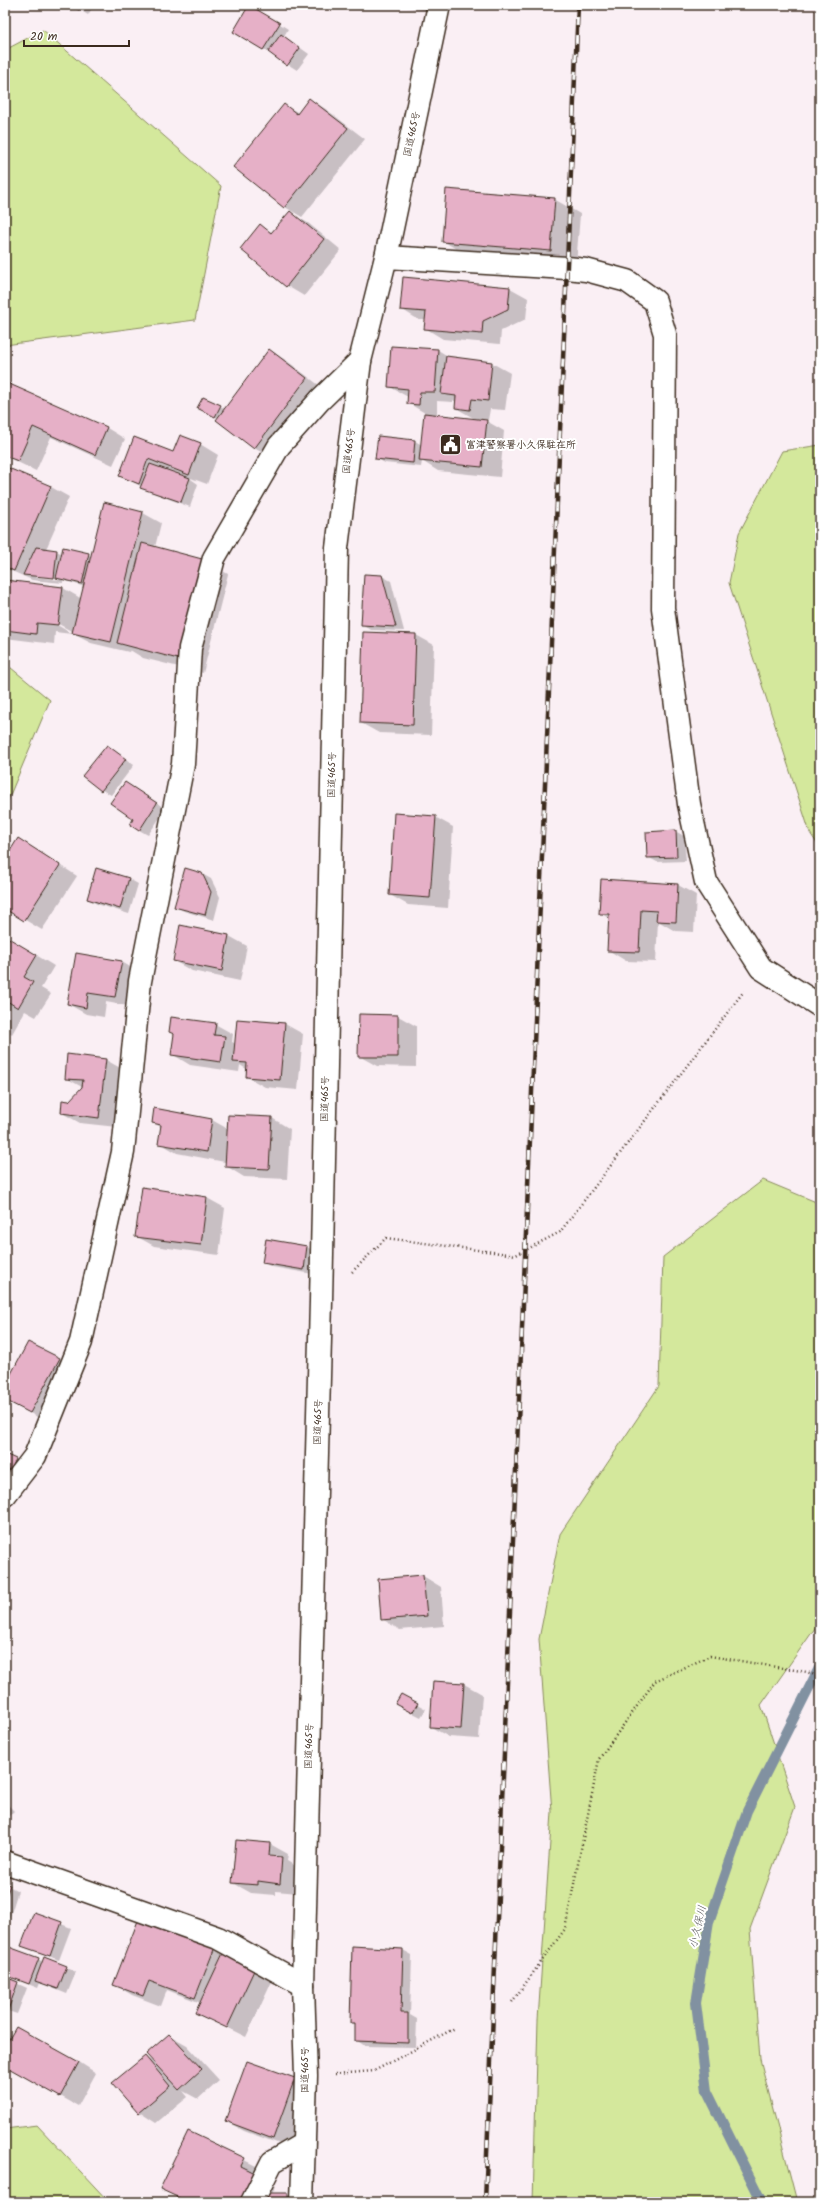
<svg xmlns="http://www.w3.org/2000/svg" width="825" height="2207" viewBox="0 0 825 2207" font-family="Kalam,'Klee One',sans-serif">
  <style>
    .green { fill: #d4e89c; stroke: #88895d }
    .shadow { fill: #0003; fill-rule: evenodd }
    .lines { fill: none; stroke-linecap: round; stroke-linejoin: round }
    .stream { stroke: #8191a1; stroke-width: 10 }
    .building { fill: #e6b0c7; stroke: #3b2a1e }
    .minor-casing { stroke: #3b2a1e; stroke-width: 25 }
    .trunk-casing { stroke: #3b2a1e; stroke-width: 25 }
    .path { stroke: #3b2a1e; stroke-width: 2.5; stroke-dasharray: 1 3; stroke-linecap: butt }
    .minor { stroke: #fff; stroke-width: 22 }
    .trunk { stroke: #fff; stroke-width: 22 }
    .rail-casing { stroke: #3b2a1e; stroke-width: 4.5 }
    .rail { stroke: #fff; stroke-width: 3; stroke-dasharray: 9; stroke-linecap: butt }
    .labels { text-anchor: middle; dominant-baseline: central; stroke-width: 4; stroke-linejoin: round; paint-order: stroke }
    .street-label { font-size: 10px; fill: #3b2a1e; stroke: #fff }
    .poi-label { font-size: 10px; font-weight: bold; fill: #3b2a1e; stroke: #fff; text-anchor: start }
    .water-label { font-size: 11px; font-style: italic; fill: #5e5d60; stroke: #fff }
  </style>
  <rect width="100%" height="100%" fill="#faeff4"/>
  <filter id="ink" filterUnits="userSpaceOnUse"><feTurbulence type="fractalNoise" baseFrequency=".025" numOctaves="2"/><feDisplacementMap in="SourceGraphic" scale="8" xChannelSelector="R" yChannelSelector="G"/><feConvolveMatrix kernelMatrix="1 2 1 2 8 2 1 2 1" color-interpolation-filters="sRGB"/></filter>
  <g filter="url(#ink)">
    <g class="green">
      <path d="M43,30L221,186L195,320L5,345V50Z"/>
      <path d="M820,445V848L810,833L729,583L739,533L782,451Z"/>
      <path d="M5,663L50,700L5,807Z"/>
      <path d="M763,1180L816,1202L820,1200V1621L761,1705L795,1807L750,1929L760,2059L797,2202H533L538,2020L552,1812L539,1639L560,1534L659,1386L663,1257Z"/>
      <path d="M37,2125L109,2202H5V2129Z"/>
    </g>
    <g class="shadow">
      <path d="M72,5H94L88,15Z"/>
      <path d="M396,5H429L428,11Z"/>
      <path d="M259,11L288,29L284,36L309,54L297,70L234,31Z"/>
      <path d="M310,99L327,110L365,139L302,217L285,207L284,105L299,113Z"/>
      <path d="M554,199L580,214L576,266L468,256L443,241Z"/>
      <path d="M290,213L308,223L341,250L304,296L287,286L260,225L273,233Z"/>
      <path d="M404,278L510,288L528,298L526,319L501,331L500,344L443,339L425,328L426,320H419L401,309Z"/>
      <path d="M392,347L438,350L451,358L492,363L510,373L505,410L490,409L488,420L483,419L504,431L500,477L438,471L422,461L421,467L385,463L376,458L415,441L422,445L425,413L408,403V397L390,387ZM453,400L456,402V408L477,420L437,416V401L453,402Z"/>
      <path d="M270,350L287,361L324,389L272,458L254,448L218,418L208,413L203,398L226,409Z"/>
      <path d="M5,383L107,428L125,439L113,465L51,437L36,471L5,456V437L9,427L5,425Z"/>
      <path d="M134,439L174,453L200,444L218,455L207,484L188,477L198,484L190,507L151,492L121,475Z"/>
      <path d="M7,468L51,487L69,497L46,549L56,551L63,554L64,549L92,556L105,504L143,513L161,523L155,547L202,560L228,574L203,673L143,658L130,650L129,652L91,643L73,634V632L55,622L54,623L72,634L55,632L54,644L5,638V581L63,588L82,599L85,587L63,580V583L32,580L5,568ZM34,575L59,578V580L34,577Z"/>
      <path d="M382,576L391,581L404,631L371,630L362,624Z"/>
      <path d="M416,635L434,645L431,735L379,733L361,723Z"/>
      <path d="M108,746L134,765L111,795L102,790Z"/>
      <path d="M134,788L166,809L148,835L139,830L135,818Z"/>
      <path d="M435,817L453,827L448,908L408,905L390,895Z"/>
      <path d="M675,831L684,836L686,861L657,862L648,857Z"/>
      <path d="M36,850L77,876L42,930L5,908V861Z"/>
      <path d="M97,869L129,879L138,884L129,914L97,904L88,899Z"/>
      <path d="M202,874L211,879L220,897L214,920L184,911L175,906Z"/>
      <path d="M602,880L678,885L696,895L694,932L675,931L658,921L656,962L626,961L608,950L610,919L600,913Z"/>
      <path d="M5,936L54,966L41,988L51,994L36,1017L25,1011L12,1034L5,1030Z"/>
      <path d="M229,936L247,946L240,981L192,971L174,961Z"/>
      <path d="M77,954L122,962L140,973L133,1007L106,1002L104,1017L86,1014L68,1004Z"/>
      <path d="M360,1015L398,1016L416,1026V1067L377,1066L359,1056Z"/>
      <path d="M215,1024L233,1034L232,1042L236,1044L285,1024L303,1034L298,1090L265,1087L247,1077L248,1070L240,1065L239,1072L190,1065L172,1054Z"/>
      <path d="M106,1060L124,1070L117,1127L80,1123L62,1113L82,1087L66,1078Z"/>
      <path d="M155,1110L212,1120L228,1129L272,1118L290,1129L287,1179L244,1177L226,1166L227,1157L225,1162L177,1153L160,1143L162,1128L153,1122Z"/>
      <path d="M143,1188L207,1198L225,1208L219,1255L154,1246L136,1236Z"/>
      <path d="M267,1240L307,1247L316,1252L313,1274L272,1267L263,1262Z"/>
      <path d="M59,1359L77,1369L48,1423L5,1399V1387Z"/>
      <path d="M5,1455L24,1465L5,1479Z"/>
      <path d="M423,1576L441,1587L444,1626L400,1630L382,1619L379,1580Z"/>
      <path d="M434,1682L464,1684L482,1694L479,1739L449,1737L431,1727Z"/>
      <path d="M417,1704L426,1709L421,1717L405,1709Z"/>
      <path d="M5,1802L14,1811L5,1820Z"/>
      <path d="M237,1841L270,1844L288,1854L287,1861L299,1868L298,1893L276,1891V1895L251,1893L233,1883Z"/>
      <path d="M5,1884L18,1891L8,1923L5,1922Z"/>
      <path d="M34,1913L71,1928L59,1960L23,1946Z"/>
      <path d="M353,1947L403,1950L412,1955L410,2015L417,2019L416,2047L365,2046L356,2040V2025L351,2022Z"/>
      <path d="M215,1948L275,1975L246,2037L196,2012L201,2003L167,1990L161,2006L132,1995L115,1985Z"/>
      <path d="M45,1958L76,1972L67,1994L40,1983L38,1988L5,1975V1960L38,1959L43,1962Z"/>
      <path d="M5,1978L27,1988L17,2014L5,2010Z"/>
      <path d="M169,2035L187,2045L219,2080L198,2099L183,2091L188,2097L156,2123L139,2112L145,2057L155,2063Z"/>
      <path d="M5,2048L79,2062L96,2073L78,2106L5,2065Z"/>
      <path d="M247,2062L295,2079L312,2090L291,2148L244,2131L226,2121Z"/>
      <path d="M188,2132L262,2169L259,2176L276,2186L272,2194H288L302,2202H186L161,2188Z"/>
    </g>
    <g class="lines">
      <path class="stream" d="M762,2202L707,2091L696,2003L709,1922L747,1811L820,1666"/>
    </g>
    <g class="building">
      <path d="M70,5H82L79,10Z"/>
      <path d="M249,5L280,23L263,50L233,32Z"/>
      <path d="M281,34L300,48L287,66L268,52Z"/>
      <path d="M309,98L348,128L284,208L233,167L284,104L297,114Z"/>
      <path d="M446,189L555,198L551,251L442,242Z"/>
      <path d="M290,211L324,239L286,287L240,249L260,224L271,233Z"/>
      <path d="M403,277L510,287L508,309L483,321L482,334L424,329L426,312L400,310Z"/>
      <path d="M391,346L438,349L435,392H420L419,405L407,404L408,389L388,387Z"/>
      <path d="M269,349L307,378L254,449L216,420Z"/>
      <path d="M446,356L492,362L488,401L472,399L470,410L455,408L456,396L441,394Z"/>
      <path d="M5,382L107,427L95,455L33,427L18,461L5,456V435L9,426L5,424Z"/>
      <path d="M203,397L221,405L215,417L197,408Z"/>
      <path d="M424,413L487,420L482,467L419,461Z"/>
      <path d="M180,435L201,443L189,475L148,459L139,484L119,476L134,437L173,452Z"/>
      <path d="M378,436L415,440L413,463L375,459Z"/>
      <path d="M150,464L190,478L181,502L140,488Z"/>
      <path d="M6,467L51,486L14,571L5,567Z"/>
      <path d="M104,502L143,512L111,642L72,633Z"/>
      <path d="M142,543L202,559L178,659L117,643Z"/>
      <path d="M36,547L57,550L54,578L23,575Z"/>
      <path d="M63,547L89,553L82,584L56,578Z"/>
      <path d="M364,574L382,575L396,627L361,625Z"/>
      <path d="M5,580L63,587L58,625L37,623L36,634L5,630Z"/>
      <path d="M363,632L416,634L413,725L360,723Z"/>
      <path d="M107,745L126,759L101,791L82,776Z"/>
      <path d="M125,782L157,803L139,831L130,825L133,819L110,803Z"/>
      <path d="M394,813L436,816L430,898L389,895Z"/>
      <path d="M676,830L677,857L647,858L646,832Z"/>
      <path d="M18,838L60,865L24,921L5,909V859Z"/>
      <path d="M96,868L129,878L120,909L87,899Z"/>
      <path d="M185,868L202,873L211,892L205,915L174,907Z"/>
      <path d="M601,879L678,884L676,922L656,921L657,911L641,910L639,952L607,951L609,914H599Z"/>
      <path d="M180,925L229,935L222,971L173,961Z"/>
      <path d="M5,936L37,955L24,977L33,982L18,1008L7,1001L5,1005Z"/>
      <path d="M76,953L122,961L115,997L88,993L86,1008L67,1004Z"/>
      <path d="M359,1014L398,1015V1057H358Z"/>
      <path d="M171,1017L216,1023L214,1035L225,1036L221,1062L171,1055L174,1034L169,1032Z"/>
      <path d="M237,1019L285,1023L280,1080L246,1077L247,1063L233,1062Z"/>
      <path d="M67,1054L106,1059L99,1118L61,1113L62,1100L69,1101L82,1087L83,1080L65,1079Z"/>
      <path d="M154,1108L212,1119L207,1152L158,1144L161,1125L152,1123Z"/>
      <path d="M228,1115L272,1117L269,1169L225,1167Z"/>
      <path d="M142,1187L207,1197L201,1245L135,1237Z"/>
      <path d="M266,1239L307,1246L304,1270L262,1263Z"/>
      <path d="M28,1342L60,1358L30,1413L5,1400V1385Z"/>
      <path d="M5,1454L16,1459L6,1480H5Z"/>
      <path d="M423,1575L427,1616L381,1620L378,1579Z"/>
      <path d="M433,1681L464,1683L461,1729L430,1727Z"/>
      <path d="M401,1694L418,1703L412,1713L395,1704Z"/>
      <path d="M236,1840L270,1843L269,1856L282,1857L280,1884L258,1881V1885L232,1883Z"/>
      <path d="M5,1883L10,1885L5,1899Z"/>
      <path d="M34,1912L62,1922L50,1956L21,1946Z"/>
      <path d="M139,1918L215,1947L195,1998L149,1981L143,1996L113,1985Z"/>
      <path d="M352,1946L403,1949L401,2013H408V2043L355,2041V2023H350Z"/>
      <path d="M9,1947L39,1958L29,1984L5,1975V1957Z"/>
      <path d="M225,1949L257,1964L227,2028L195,2013Z"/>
      <path d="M44,1957L67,1966L58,1989L35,1981Z"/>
      <path d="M5,1977L18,1982L8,2010L5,2009Z"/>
      <path d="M16,2027L79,2062L60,2097L5,2066V2046Z"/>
      <path d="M169,2034L202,2069L179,2090L146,2054Z"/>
      <path d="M145,2056L170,2086L138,2113L112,2083Z"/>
      <path d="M247,2061L295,2078L273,2139L225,2121Z"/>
      <path d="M188,2131L245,2158L241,2166L259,2175L246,2202H188L160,2189Z"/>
      <path d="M265,2193H288V2202H262Z"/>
    </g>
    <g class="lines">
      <defs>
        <g id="minor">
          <path d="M386,257L567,268L586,270L627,281L655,301L665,334L663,608L689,804L706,882L761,968L820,1006"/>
          <path d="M5,1495L35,1456L81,1342L123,1152L140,981L183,764L190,648L214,558L279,446L320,400L360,361"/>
          <path d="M5,1862L218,1938L303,1985"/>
          <path d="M252,2202L272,2162L303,2144"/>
        </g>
        <path id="trunk" d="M302,2202L306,2076L303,1985L321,1301L337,548L360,361L386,257L439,5"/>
      </defs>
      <use href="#minor" class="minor-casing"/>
      <use href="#trunk" class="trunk-casing"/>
      <g class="path">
        <path d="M352,1272L386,1238L516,1255L560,1232L744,991"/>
        <path d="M512,2002L565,1929L599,1759L655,1681L710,1656L807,1672L820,1677"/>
        <path d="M335,2074L374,2071L455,2028"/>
      </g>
      <use href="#minor" class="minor"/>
      <use href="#trunk" class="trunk"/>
      <defs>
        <path id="rail" d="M485,2202L578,5"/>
      </defs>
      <use href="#rail" class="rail-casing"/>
      <use href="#rail" class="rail"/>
    </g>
  </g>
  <defs>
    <symbol id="civic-square" viewBox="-11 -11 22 22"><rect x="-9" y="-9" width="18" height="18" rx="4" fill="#3b2a1e" stroke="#fff"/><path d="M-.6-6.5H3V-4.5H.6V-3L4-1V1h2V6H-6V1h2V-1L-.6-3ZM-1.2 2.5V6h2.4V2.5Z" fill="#fff"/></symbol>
  </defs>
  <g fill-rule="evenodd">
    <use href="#civic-square" x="438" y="432" width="25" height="25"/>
  </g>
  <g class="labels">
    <g class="street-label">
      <text transform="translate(412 134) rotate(-78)">国道465号</text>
      <text transform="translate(349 451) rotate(-83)">国道465号</text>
      <text transform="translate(332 775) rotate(-89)">国道465号</text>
      <text transform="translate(325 1099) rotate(-89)">国道465号</text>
      <text transform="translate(318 1422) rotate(-88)">国道465号</text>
      <text transform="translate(309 1746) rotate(-88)">国道465号</text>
      <text transform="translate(305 2070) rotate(-90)">国道465号</text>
    </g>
    <g class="poi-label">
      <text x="466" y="445">富津警察署小久保駐在所</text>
    </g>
    <g class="water-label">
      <text transform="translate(698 1927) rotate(-77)">小久保川</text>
    </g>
  </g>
  <rect width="825" height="2207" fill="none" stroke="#fff" stroke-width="20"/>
  <rect x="10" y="10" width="805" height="2187" fill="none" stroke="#3b2a1e" stroke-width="1.5" filter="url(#ink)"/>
  <path d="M24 40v6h105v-6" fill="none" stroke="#3b2a1e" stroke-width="2"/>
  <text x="30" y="40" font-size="12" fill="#3b2a1e" stroke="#ffffff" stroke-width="3" paint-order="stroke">20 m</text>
</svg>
